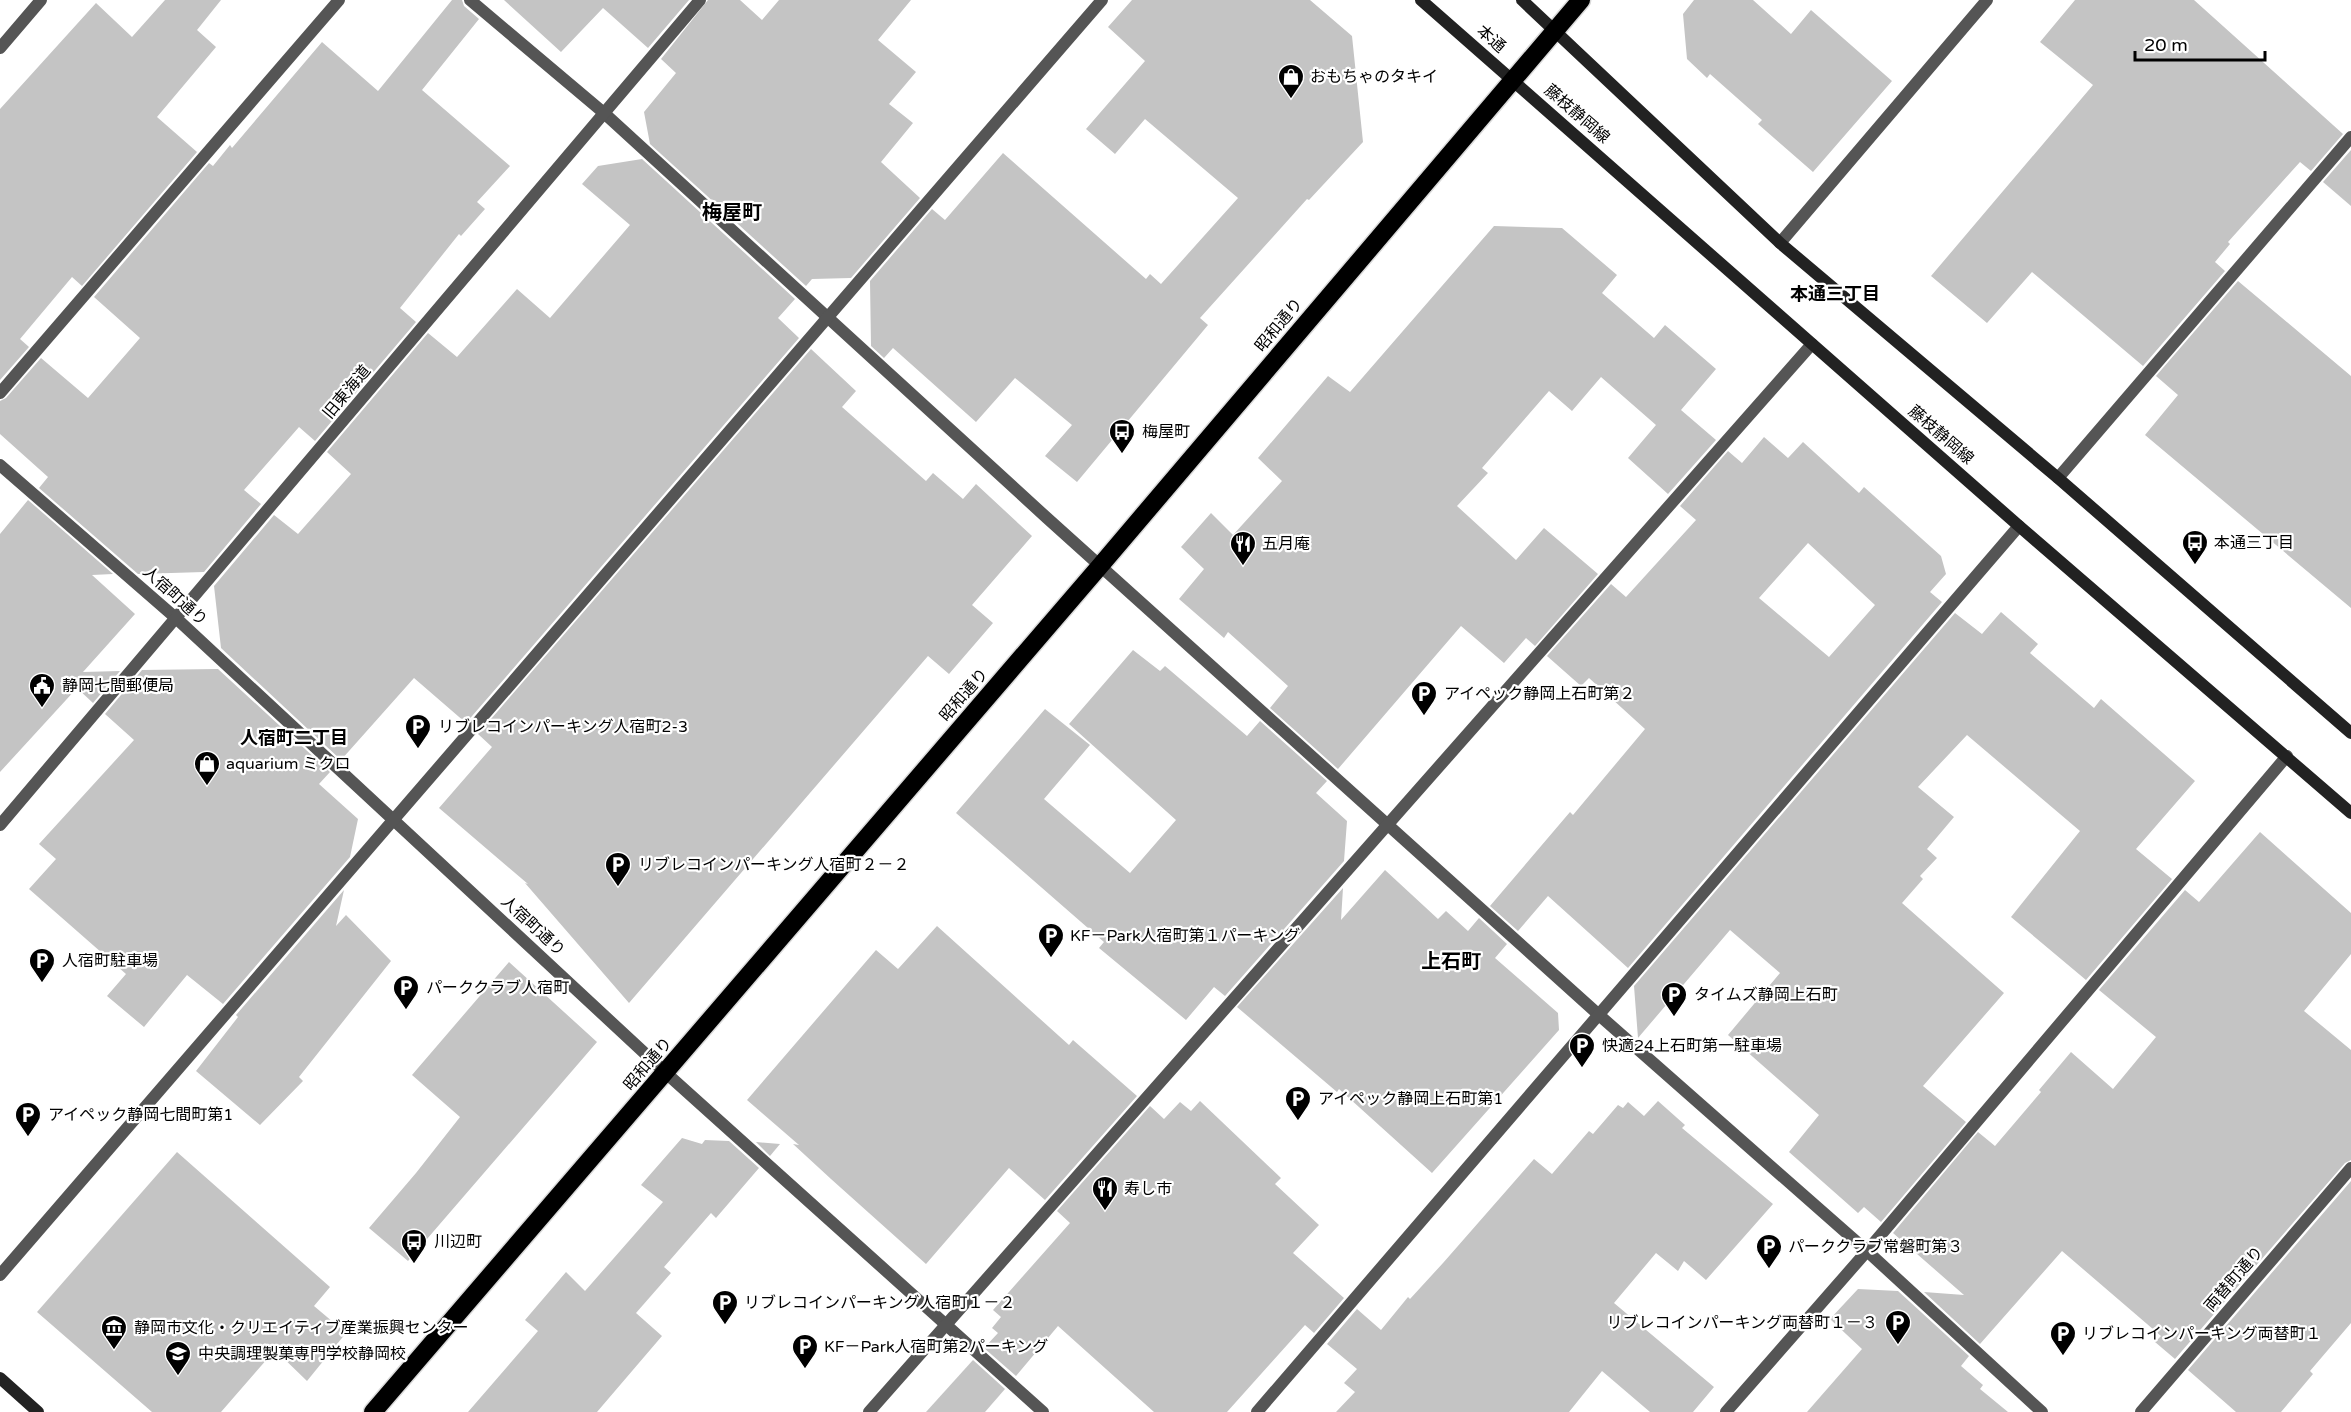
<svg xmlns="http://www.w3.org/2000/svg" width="2351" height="1412" viewBox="0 0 2351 1412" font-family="'Varela Round','Noto Sans JP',sans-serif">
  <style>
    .building { fill: #c4c4c4; fill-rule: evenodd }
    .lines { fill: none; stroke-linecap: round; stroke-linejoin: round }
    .highway-casing { stroke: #dbdbdb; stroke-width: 21 }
    .street { stroke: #555; stroke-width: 12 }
    .secondary { stroke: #222; stroke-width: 12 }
    .highway { stroke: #000; stroke-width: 18 }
    .labels { text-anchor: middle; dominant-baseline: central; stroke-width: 4.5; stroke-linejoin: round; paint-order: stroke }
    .street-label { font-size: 16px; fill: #000; stroke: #fff }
    .poi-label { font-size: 16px; fill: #000; stroke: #fff; text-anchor: start }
    .neighbourhood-label { font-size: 18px; font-weight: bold; fill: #000; stroke: #fff }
    .quarter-label { font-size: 20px; font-weight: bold; fill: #000; stroke: #fff }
  </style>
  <rect width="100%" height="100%" fill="#fff"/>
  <g class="building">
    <path d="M165,0H221L197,30L216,47L157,117L197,152L82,286L72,277L20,339L29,347L0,380V109L96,3L132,37Z"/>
    <path d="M452,0H462L464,6L479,19L422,90L510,166L477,202L485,209L461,236L459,234L400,308L416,322L315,441L299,427L244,490L261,504L204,572L138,574L39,488L48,477L0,434V401L6,398L41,358L88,398L140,338L94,297L209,163L213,166L230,145L232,148L322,42L378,91Z"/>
    <path d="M504,0H689L648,48L603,8L561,52Z"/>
    <path d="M708,0H740L762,20L779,0H911L878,40L916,72L889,104L913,123L881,162L920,198L851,278L812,279L806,286L650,144L644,112L676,73L661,59Z"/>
    <path d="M1132,0H1310L1352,36L1363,142L1309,200L1307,199L1200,318L1208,325L1077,482L1045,456L1072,425L1015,378L976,422L893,348L884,358L871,346L870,281L932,209L945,220L1003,153L1146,279L1150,274L1161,284L1238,198L1145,119L1115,154L1086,129L1145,61L1108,27Z"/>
    <path d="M1694,0H1753L1791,34L1811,10L1892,81L1813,172L1758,124L1762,120L1710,74L1707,78L1687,59L1683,14Z"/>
    <path d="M2075,0H2194L2343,134L2311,171L2300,162L2228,242L2230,244L2215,262L2225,271L2143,366L2032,272L1987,323L1931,276L2093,85L2040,42Z"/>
    <path d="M2351,150V206L2323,182Z"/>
    <path d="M642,159L795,299L778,318L799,338L466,723L414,678L341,760L221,648L214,586L274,515L298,534L351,474L327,452L428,333L457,357L517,289L550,318L630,225L582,184L598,166Z"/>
    <path d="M1494,226L1562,228L1617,275L1602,293L1654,338L1665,325L1716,369L1681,410L1716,440L1668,494L1628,458L1656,425L1601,377L1572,411L1549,391L1482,468L1488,473L1457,506L1516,560L1544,528L1598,574L1535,646L1526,638L1504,663L1461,626L1338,769L1270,708L1288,686L1228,632L1224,638L1179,599L1204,569L1181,547L1211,513L1233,535L1282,481L1258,458L1328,376L1350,392Z"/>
    <path d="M2238,281L2351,376V608L2145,435L2178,395L2156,376Z"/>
    <path d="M811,349L856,391L842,407L926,481L933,473L963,499L976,484L1032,536L972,605L993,623L949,674L928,656L629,1003L525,883L528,884L439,808L492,747L478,734Z"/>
    <path d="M1764,437L1788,458L1803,442L1859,493L1864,487L1941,556L1946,574L1930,592L1942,602L1628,968L1548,896L1518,931L1490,906L1570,812L1573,815L1645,729L1589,678L1581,686L1547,656L1611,584L1626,597L1696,520L1680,506L1728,451L1742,463ZM1808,543L1875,605L1829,657L1759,598Z"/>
    <path d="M28,500L113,574L92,575L135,614L83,672L120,671L93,703L77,688L0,772V534Z"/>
    <path d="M2001,612L2038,644L2030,653L2094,708L2101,699L2195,781L2136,849L2172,879L2086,980L2011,917L2080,831L1967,735L1918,787L1954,817L1927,849L1937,858L1920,876L1923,879L1902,903L2004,993L1923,1086L1966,1122L1881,1222L1864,1207L1858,1213L1789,1152L1819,1115L1728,1035L1780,973L1730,930L1638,1038L1634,986L1955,613L1982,634Z"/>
    <path d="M1133,650L1160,671L1165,666L1247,736L1260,721L1327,781L1316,793L1347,821L1344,861L1225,996L1214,987L1186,1020L1099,948L1104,942L956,813L1045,709L1090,745L1044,799L1130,873L1176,820L1069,724Z"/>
    <path d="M218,669L330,772L319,784L358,819L350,857L223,1004L187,975L144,1027L107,996L126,974L29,889L56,859L39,844L134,740L105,714L142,670Z"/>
    <path d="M2260,832L2351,913V954L2304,1011L2351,1050V1160L2345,1163L2175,1359L2155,1342L2161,1336L2062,1251L1980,1344L1924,1292L1964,1295L1893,1233L1978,1132L1995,1146L2041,1092L2039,1090L2071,1052L2113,1089L2156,1037L2099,990L2185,890L2199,902Z"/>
    <path d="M1385,870L1438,919L1446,911L1468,931L1479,918L1507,944L1495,958L1558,1013L1559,1030L1432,1173L1339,1089L1337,1092L1237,1007L1343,888L1341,920Z"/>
    <path d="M344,890L336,926L346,915L391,961L299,1077L303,1081L260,1125L196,1071L238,1017L236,1015Z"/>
    <path d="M937,926L1069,1045L1073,1040L1137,1096L1045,1200L1009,1168L926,1264L831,1179L793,1144L799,1145L747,1100L876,950L898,969Z"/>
    <path d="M509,962L597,1042L408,1261L369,1228L416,1173L460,1117L412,1075Z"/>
    <path d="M1200,1101L1281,1178L1275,1184L1319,1225L1293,1253L1344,1298L1314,1333L1305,1325L1227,1412H1154L1058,1326L1016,1376L984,1348L998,1333L992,1328L1001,1317L993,1310L1070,1223L1057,1211L1150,1106L1164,1119L1180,1102L1191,1111Z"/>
    <path d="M1658,1101L1685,1125L1682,1128L1773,1204L1706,1280L1684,1261L1678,1271L1656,1253L1614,1303L1714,1387L1693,1412H1650L1602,1371L1569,1412H1336L1355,1392L1344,1383L1357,1369L1327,1344L1357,1309L1381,1330L1408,1297L1410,1299L1443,1263L1534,1159L1552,1174L1589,1131L1593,1134L1618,1105L1623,1108L1628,1102L1644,1116Z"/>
    <path d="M682,1138L702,1144L705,1140L729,1141L759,1168L716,1218L711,1213L664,1267L671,1273L636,1313L662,1336L597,1412H468L538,1331L525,1320L566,1272L585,1291L663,1202L641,1185Z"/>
    <path d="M756,1142L780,1144L770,1156Z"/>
    <path d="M177,1152L330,1287L314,1306L346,1333L307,1381L275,1350L221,1412H152L37,1312Z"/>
    <path d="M2351,1181V1323L2310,1371L2313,1374L2281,1412H2236L2188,1370Z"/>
    <path d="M1858,1289L1898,1291L1969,1356L1961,1366L1983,1385L1980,1389L2008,1412H1807L1862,1349L1830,1319Z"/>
    <path d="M973,1360L1005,1389L985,1412H926Z"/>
  </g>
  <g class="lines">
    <defs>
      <path id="highway" d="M373,1412L1100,566L1581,0"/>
    </defs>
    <use href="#highway" class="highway-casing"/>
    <g class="street">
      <path d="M470,0L604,113L1047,518L1599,1015L1867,1251L2042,1412"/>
      <path d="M0,48L41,0"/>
      <path d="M1780,243L1987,0"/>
      <path d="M0,393L339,0"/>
      <path d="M0,465L177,619L666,1073L1043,1412"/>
      <path d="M2058,478L2351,137"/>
      <path d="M0,825L700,0"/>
      <path d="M0,1275L1102,0"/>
      <path d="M869,1412L1812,344"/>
      <path d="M1257,1412L2019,526"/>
      <path d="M1726,1412L1867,1251L2287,756"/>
      <path d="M2141,1412L2351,1168"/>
    </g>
    <g class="secondary">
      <path d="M1421,0L2019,526L2351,813"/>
      <path d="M1522,0L1780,243L2058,478L2351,733"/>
      <path d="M0,1378L38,1412"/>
    </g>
    <use href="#highway" class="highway"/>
  </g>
  <defs>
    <symbol id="shop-pin" viewBox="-11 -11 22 30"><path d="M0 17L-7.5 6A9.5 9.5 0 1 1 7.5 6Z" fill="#000" stroke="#fff"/><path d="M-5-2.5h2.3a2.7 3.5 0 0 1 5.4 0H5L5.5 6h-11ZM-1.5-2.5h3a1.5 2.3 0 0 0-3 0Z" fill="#fff"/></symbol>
    <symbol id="bus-pin" viewBox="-11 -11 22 30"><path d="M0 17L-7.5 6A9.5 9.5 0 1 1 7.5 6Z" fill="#000" stroke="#fff"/><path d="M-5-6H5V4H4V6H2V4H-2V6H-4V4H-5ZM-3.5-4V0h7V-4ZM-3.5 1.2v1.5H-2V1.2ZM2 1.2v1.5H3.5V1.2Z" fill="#fff"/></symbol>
    <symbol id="restaurant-pin" viewBox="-11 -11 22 30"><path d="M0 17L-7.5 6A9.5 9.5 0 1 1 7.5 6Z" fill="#000" stroke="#fff"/><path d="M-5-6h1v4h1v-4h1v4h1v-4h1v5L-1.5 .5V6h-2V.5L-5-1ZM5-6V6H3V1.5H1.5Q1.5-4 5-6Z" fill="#fff"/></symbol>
    <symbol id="civic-pin" viewBox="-11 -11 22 30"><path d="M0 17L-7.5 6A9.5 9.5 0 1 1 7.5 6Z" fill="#000" stroke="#fff"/><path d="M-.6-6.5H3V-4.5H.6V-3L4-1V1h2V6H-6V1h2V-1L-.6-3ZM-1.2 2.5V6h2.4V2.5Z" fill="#fff"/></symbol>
    <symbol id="parking-pin" viewBox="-11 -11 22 30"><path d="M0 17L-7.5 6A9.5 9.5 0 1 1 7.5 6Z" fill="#000" stroke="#fff"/><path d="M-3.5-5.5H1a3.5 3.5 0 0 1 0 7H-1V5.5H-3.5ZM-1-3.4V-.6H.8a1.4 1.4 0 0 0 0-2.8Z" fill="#fff"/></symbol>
    <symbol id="museum-pin" viewBox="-11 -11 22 30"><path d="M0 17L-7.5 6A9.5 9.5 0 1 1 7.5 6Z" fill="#000" stroke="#fff"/><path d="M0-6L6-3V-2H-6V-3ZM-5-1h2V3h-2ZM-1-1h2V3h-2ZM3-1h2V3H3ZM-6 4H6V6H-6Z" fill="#fff"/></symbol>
    <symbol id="university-pin" viewBox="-11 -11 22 30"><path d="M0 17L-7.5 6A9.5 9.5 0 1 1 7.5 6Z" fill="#000" stroke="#fff"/><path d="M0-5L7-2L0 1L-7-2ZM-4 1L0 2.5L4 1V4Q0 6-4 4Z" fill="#fff"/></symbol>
  </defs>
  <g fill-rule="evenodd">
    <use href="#shop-pin" x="1276" y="62" width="30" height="40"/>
    <use href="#bus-pin" x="1107" y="417" width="30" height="40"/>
    <use href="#bus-pin" x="2180" y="528" width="30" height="40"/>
    <use href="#restaurant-pin" x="1228" y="529" width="30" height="40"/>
    <use href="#civic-pin" x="27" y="671" width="30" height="40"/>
    <use href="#parking-pin" x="1409" y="679" width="30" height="40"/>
    <use href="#parking-pin" x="403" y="712" width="30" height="40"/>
    <use href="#shop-pin" x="192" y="749" width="30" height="40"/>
    <use href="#parking-pin" x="603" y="850" width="30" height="40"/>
    <use href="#parking-pin" x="1036" y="921" width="30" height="40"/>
    <use href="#parking-pin" x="27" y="946" width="30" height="40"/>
    <use href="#parking-pin" x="391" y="973" width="30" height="40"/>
    <use href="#parking-pin" x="1659" y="980" width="30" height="40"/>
    <use href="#parking-pin" x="1567" y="1031" width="30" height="40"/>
    <use href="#parking-pin" x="1283" y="1084" width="30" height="40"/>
    <use href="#parking-pin" x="13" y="1100" width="30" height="40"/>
    <use href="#restaurant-pin" x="1090" y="1174" width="30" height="40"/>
    <use href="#bus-pin" x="399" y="1227" width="30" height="40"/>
    <use href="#parking-pin" x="1754" y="1232" width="30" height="40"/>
    <use href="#parking-pin" x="710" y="1288" width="30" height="40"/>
    <use href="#parking-pin" x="1883" y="1308" width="30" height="40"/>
    <use href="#museum-pin" x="99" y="1313" width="30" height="40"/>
    <use href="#parking-pin" x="2048" y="1319" width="30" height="40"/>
    <use href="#parking-pin" x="790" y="1332" width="30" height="40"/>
    <use href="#university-pin" x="163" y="1339" width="30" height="40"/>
  </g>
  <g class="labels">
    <g class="street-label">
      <text transform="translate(1491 39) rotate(41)">本通</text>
      <text transform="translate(1577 114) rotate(41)">藤枝静岡線</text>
      <text transform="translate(1279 325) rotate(-50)">昭和通り</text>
      <text transform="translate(347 392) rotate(-50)">旧東海道</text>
      <text transform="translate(1941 435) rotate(41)">藤枝静岡線</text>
      <text transform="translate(175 596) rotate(42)">人宿町通り</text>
      <text transform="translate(964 695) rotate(-49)">昭和通り</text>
      <text transform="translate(533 926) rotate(43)">人宿町通り</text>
      <text transform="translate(648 1064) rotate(-49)">昭和通り</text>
      <text transform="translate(2234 1279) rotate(-49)">両替町通り</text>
    </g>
    <g class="poi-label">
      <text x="1310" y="77">おもちゃのタキイ</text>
      <text x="1142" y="432">梅屋町</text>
      <text x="2214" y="543">本通三丁目</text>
      <text x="1262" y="544">五月庵</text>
      <text x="62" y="686">静岡七間郵便局</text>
      <text x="1444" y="694">アイペック静岡上石町第２</text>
      <text x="438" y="727">リブレコインパーキング人宿町2‐3</text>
      <text x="226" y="764">aquarium ミクロ</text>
      <text x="638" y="865">リブレコインパーキング人宿町２－２</text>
      <text x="1070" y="936">KF－Park人宿町第１パーキング</text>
      <text x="62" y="961">人宿町駐車場</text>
      <text x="426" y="988">パーククラブ人宿町</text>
      <text x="1694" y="995">タイムズ静岡上石町</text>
      <text x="1602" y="1046">快適24上石町第一駐車場</text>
      <text x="1318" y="1099">アイペック静岡上石町第1</text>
      <text x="48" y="1115">アイペック静岡七間町第1</text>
      <text x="1124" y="1189">寿し市</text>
      <text x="434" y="1242">川辺町</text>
      <text x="1788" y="1247">パーククラブ常磐町第３</text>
      <text x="744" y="1303">リブレコインパーキング人宿町１－２</text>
      <text x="1878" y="1323" text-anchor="end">リブレコインパーキング両替町１－３</text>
      <text x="134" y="1328">静岡市文化・クリエイティブ産業振興センター</text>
      <text x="2082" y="1334">リブレコインパーキング両替町１</text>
      <text x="824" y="1347">KF－Park人宿町第2パーキング</text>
      <text x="198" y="1354">中央調理製菓専門学校静岡校</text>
    </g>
    <g class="neighbourhood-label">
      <text x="1835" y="294">本通三丁目</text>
      <text x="294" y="738">人宿町二丁目</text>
    </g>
    <g class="quarter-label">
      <text x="732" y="213">梅屋町</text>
      <text x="1451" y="962">上石町</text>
    </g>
  </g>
  <path d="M2135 51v9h130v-9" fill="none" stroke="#000000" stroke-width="3"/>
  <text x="2144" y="51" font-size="18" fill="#000000" stroke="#ffffff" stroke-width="4.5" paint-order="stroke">20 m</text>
</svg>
